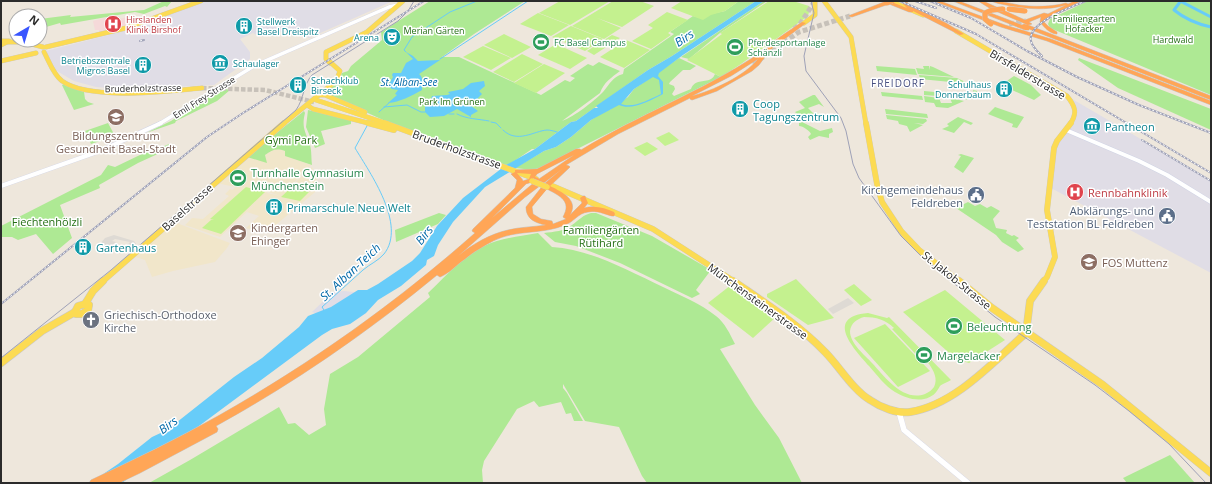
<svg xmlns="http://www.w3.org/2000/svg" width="1212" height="484" viewBox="0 0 1212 484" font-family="'Open Sans',sans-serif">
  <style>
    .industrial { fill: #e0dde6 }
    .education { fill: #f1e6ca }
    .medical { fill: #f5d9d9 }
    .green { fill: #aee994 }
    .pitch { fill: #c4f18f; fill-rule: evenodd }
    .plaza { fill: #dedad4 }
    .water { fill: #67ccf9; fill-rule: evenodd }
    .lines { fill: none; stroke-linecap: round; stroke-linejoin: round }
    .stream { stroke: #67ccf9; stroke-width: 1 }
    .canal { stroke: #67ccf9; stroke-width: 3 }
    .major-tunnel { stroke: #c7c1b9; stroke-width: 4.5; stroke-dasharray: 4.5 2; stroke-linecap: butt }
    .highway-tunnel { stroke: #c7c1b9; stroke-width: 5; stroke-dasharray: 5 2.5; stroke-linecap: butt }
    .minor-far2-casing { stroke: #d1d4e5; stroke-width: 4 }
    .minor-far1-casing { stroke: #d1d4e5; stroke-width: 5 }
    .minor-casing { stroke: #d1d4e5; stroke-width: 6 }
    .major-far2-casing { stroke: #c8c8c8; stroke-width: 5 }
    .major-far1-casing { stroke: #c8c8c8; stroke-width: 6 }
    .major-casing { stroke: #c8c8c8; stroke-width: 8 }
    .highway-casing { stroke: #c8c8c8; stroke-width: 1 }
    .minor-far2 { stroke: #fff; stroke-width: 3.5 }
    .minor-far1 { stroke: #fff; stroke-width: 4 }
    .minor { stroke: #fff; stroke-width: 5.5 }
    .major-far2 { stroke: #fcdb53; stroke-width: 4.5 }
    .major-far1 { stroke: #fcdb53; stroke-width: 5.5 }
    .major { stroke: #fcdb53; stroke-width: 7 }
    .highway { fill: #ffa657; fill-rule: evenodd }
    .tram { stroke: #9ea1b7; stroke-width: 1 }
    .rail-casing { stroke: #9ea1b7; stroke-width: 2 }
    .rail { stroke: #fff; stroke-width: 1; stroke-dasharray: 2; stroke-linecap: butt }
    .major-bridge-casing { stroke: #c8c8c8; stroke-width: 6; stroke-linecap: butt }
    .highway-bridge-casing { stroke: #c8c8c8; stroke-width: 5.5; stroke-linecap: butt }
    .major-bridge { stroke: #fcdb53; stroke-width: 5.5 }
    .highway-bridge { stroke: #ffa657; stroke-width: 5 }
    .labels { text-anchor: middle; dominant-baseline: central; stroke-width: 3; stroke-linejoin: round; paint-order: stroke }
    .far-park-label { font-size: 9px; fill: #246f14; stroke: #fff }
    .far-health-label { font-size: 9px; fill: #be3a42; stroke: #fff; text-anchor: start }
    .far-culture-label { font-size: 9px; fill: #0d838f; stroke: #fff; text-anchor: start }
    .far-leisure-label { font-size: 9px; fill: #27864d; stroke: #fff; text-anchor: start }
    .far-street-label { font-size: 9px; fill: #2b2b2b; stroke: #fff }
    .far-water-label { font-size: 10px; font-style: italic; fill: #0269a8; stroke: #fff }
    .far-neighbourhood-label { font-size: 10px; letter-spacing: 1px; fill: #474f80; stroke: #fff }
    .street-label { font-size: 11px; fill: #2b2b2b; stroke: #fff }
    .culture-label { font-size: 11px; fill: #0d838f; stroke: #fff; text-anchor: start }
    .education-label { font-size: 11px; fill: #785e54; stroke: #fff; text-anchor: start }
    .park-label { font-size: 11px; fill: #246f14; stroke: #fff }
    .leisure-label { font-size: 11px; fill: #27864d; stroke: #fff; text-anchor: start }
    .service-label { font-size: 11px; fill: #4e5e75; stroke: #fff; text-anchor: end }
    .health-label { font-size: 11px; fill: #be3a42; stroke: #fff; text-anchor: start }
    .worship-label { font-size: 11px; fill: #5b616d; stroke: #fff; text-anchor: start }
    .water-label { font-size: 12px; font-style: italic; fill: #0269a8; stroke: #fff }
  </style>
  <rect width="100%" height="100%" fill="#eee7dc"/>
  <g class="industrial">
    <path d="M202,1H393L309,38L290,28L278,33L273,30L259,36L253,33L240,39L250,52V59L214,85L121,89L96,87L74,81L55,70L46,51L109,35Z"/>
    <path d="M1067,96L1211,180V273L1049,187L1054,148L1076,114Z"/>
    <path d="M344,291L354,292L366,313L350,324L346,325L312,312L333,292Z"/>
  </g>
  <g class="education">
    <path d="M273,149H279L285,151L286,156L311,165L285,192L312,167L320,188L266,233L246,228L259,216L247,212L267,193L281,196L268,192L220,237L185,225L192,218L203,219L229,196L225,194L230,189L233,190L235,187L221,184L217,185L247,157L266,162L265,155Z"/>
    <path d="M174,222L230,243L227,248L215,262L173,271L152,277L145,260L135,257Z"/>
  </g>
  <path class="medical" d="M111,16L109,18L110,21L132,16L140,22L99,34V30H95L93,21Z"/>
  <g class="green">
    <path d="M164,1H172L167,7L165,6L144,14L135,12L61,25L60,23L46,27L45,25L40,26V19L71,15L70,17L144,10Z"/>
    <path d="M430,1H525L474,34L442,57H459L541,95L565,80L570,82L575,78L570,76L588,64L593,66L599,62L620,71C611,78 604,82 600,93L562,121C574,117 594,101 603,92C610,84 612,77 623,74L624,69L674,34L670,32L693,16L703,19L711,14L725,11L739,1H756L672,56L648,70L576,121L571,122L535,149H532L513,162L506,165L405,130L335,98L328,93V90L340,78L342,73L348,71L351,66L382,40L381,32Z"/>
    <path d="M764,1H767L720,33L689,59L681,57Z"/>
    <path d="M1088,1H1211V95L1050,28L1048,24L1050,19Z"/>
    <path d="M679,58L696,66L690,70H683L670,82L669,84L674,86L675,89L672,94L674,96L691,89C695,79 703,83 711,79C713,78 714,76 715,74L721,77L539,168L533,170L515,168L544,151L556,147L571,137L591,120L603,112L611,109L628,97L634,89Z"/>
    <path d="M1079,58L1211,109V130L1118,88L1078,60Z"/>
    <path d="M876,66L915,69L917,75L877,71Z"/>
    <path d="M923,66H929L930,70V66L933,67L954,77L918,74L916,68L924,69Z"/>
    <path d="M919,75L957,78L976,87V89L972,88L971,86L962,85L961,83L920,79Z"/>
    <path d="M1014,76L1031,85L1041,95L1034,100L1001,85Z"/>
    <path d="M64,84L84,92L85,99L88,102L94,104L74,110L62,85Z"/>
    <path d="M221,88L230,90L217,101L176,121L175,123L146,133L171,121Z"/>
    <path d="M973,90L977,91L978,94L966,100L965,98L924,95V91L966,95V93L974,94Z"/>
    <path d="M881,92L922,96L923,100L882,96Z"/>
    <path d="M813,95H815L824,107L819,104L808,108L814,114L818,113L823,117L815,121L808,119L803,115L799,116L795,112L805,108L799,102Z"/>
    <path d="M924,96L939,98L941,103H952L950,98L964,101L948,108L936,107L934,103L925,102Z"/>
    <path d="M995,107L1024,117L1017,128L1012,127L1013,124L988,114Z"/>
    <path d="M885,109L927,114L928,118L886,114Z"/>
    <path d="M308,110L351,120V124L321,131L325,144L315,148L306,127Z"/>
    <path d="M304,111L305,113C302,125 304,130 309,142C312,149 311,157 312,165L285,156V151C276,148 272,150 265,155L267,163L247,157Z"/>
    <path d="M886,115L926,119L927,121L923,124L914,123L923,125L910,132L907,126L899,124L898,121L887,119Z"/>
    <path d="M958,117L973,123L971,125L964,122L954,133L942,129L949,126L947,124Z"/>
    <path d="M802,122L820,131L832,128L833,132L829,134V138L819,136L810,140L808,137L811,134C810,131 803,126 799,126V123Z"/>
    <path d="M108,123L115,136L91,144L85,131Z"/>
    <path d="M169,144H172L173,147L138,163L99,185L100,188L60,205L72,238L53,254L36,234L18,240L12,237H1V226L101,175L108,165L115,167L142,154L155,150L152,148H160Z"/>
    <path d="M961,154L974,158L963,173L954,167L961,156L958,155Z"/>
    <path d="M968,202L975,206L980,204L987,208L991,206L1000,211L993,219L996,228L1007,230L1006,233L1012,236L1014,235L1019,238L1016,240L1024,249L1018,252L1002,242L996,235L953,206L959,203L962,205Z"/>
    <path d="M439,213L446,215L438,224L396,242L395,230Z"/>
    <path d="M591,213H596L652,236L711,270L696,290L700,294L692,298L620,263L576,246L555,242L544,233C553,232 565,231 572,225C579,220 583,215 591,213Z"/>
    <path d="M538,233L552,247C590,249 629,271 663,287C681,296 700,303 716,316C725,323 730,334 735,344L720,349L755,405L779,438L802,483H647L642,476L619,427L585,421L563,384V388L567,393L583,421H574L571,413L566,414L561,402L539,407L534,401L517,409L484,461L482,470L483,483H149L190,460L279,407L288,424L295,423L309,435L326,425L324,409L330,374L358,357L430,297L428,293C445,277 463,256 484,246C501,238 521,236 538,233Z"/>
    <path d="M1170,455L1195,483H1127L1123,478Z"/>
  </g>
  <g class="pitch">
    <path d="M560,1H610L570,25L539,13Z"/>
    <path d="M613,1H640L654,6L622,27L597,18L621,28L604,39L572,26Z"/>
    <path d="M682,1H739L725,11L711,15L703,20L671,8Z"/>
    <path d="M769,1H793L809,6L810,8L808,16L741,64L721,77L687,60L722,34L720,33Z"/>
    <path d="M667,12L688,20L668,33L671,35L651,49L632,41L653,28L648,25Z"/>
    <path d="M538,13L569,25L551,36L520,24Z"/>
    <path d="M571,26L603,39L585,51L552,37Z"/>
    <path d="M504,34L531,47L512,58L484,45Z"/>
    <path d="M612,35L620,38L594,55L587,51Z"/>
    <path d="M626,40L650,50L624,68L600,57Z"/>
    <path d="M556,44L587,58L570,69L538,55Z"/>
    <path d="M483,46L511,58L491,70L463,57Z"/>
    <path d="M522,54L543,64L514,82L493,72Z"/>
    <path d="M544,64L565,73L536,93L514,83Z"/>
    <path d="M669,132L679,140L665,146L656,138Z"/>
    <path d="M647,142L658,149L645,156L634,148Z"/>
    <path d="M294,185L304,188L302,190L309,192L300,201L281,197Z"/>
    <path d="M246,187L265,192L221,234L202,228L211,220H214L210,219Z"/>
    <path d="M796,279L834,318L808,325L767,297V294Z"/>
    <path d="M854,284L872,300L861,306L844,290Z"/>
    <path d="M731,285L776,317L753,338L708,303Z"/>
    <path d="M945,290L1005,340L969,363L956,359L903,312Z"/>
    <path d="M868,313L887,318L889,317L951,380C948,382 942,384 940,386C936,393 933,397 924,399C914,401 904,397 895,392C885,386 877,375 869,366C855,350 823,317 868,313ZM864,317C876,317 886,320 894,328L892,329L925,364L928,363L929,364C934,371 938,379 934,387C932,390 929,392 925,394C903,402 885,377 872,363C865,355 850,344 850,331C851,323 857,319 864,317Z"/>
    <path d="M885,324L930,371L898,387L854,338Z"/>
  </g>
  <g class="plaza">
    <path d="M114,235L134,241L136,244L129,249L126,247L130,242L115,239L112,241L116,242L108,249L103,245L94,246L100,244L105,238Z"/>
    <path d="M848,298L854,303L833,314L828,309Z"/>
  </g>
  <g class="water">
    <path d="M756,1H764L683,55L659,73L658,76L663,82V94C651,100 632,111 619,105L591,120L571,137L556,147L544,151L485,187L453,222L438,245L434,256L427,260L426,265L401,286L378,300L366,313L350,324L332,329L322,335L122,483H90L118,464L152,437L167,430L234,377L262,358L299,327L308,316L331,307L358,290H367L378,284L412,261L420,253L437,226L463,198L506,165L535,149L571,122L576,121L594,108H598L596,106L648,70L672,56ZM653,77L659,80L661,94C650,99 633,109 621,104L634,89Z"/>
    <path d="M406,52L413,56L418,61L440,60L419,74C424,78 422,84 422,90C411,96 400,102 388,103L397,95L395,94L398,90L392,89L388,86L393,77L392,75L393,73H401L406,63L413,59Z"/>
    <path d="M484,81L485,86L479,91L482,94L478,98L477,103L471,106L478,111L471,115V117L457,109L444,116L430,117L425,112V104L431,99L432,96L447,95L450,94L448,92L463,89L471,83Z"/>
  </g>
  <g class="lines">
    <g class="stream">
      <path d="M406,52L404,50L412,37L450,12L477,1"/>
      <path d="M440,59L528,1"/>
      <path d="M384,107L407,105L421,112H425"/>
      <path d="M379,112L389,103"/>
      <path d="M449,114H454"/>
      <path d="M457,114C466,119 479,119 489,121"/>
      <path d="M491,122L496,123L501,128"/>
      <path d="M503,130C517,144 534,131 547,130C550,130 554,131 557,132"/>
      <path d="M324,310L322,307C336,295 349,282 363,270C370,264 378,261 384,254C407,225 370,173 355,148L367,126"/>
    </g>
    <g class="canal">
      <path d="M1180,1L1211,17"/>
      <path d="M1180,2L1174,10C1185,19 1197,24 1211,27"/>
    </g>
    <path class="major-tunnel" d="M202,88L265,90L314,102"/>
    <g class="highway-tunnel">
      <path d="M1009,24L1026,21"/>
      <path d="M794,29L800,24L815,1"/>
      <path d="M753,64L799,32L850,16"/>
    </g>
    <defs>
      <path id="minor-far2" d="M159,124L254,66L389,7L398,5"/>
      <g id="minor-far1">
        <path d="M1066,130L1139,161L1167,175L1211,202"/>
        <path d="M1,186L100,151L161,123"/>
      </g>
      <path id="minor" d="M899,412L904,430L968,483"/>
      <g id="major-far2">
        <path d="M824,1L851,37L866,124"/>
        <path d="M890,1L923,15"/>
        <path d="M804,23L815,15V1"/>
        <path d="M956,31L1067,96C1075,106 1078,113 1070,124"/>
        <path d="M1,41H9L1,45"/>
        <path d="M8,42H24L43,47"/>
        <path d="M46,47L126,28L201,1"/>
        <path d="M44,52C49,61 53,74 62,81C91,101 167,91 202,88"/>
        <path d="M1,61L36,53"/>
        <path d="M330,63L326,59V52L367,32L403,1"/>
        <path d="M318,95H325L365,112"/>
        <path d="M316,100L388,124"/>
        <path d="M307,105L313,109L372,124"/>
        <path d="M283,124L336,81L340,71L329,61"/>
      </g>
      <g id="major-far1">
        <path d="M368,123L394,130"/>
        <path d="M385,123L536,179"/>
        <path d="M866,123L877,184L882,202L901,231L919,250L960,282"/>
        <path d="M550,185L653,229L735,282"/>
        <path d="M102,282L284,123"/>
        <path d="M1043,282L1047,277L1055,257L1047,210L1054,148L1057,141L1071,123"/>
      </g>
      <g id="major">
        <path d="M733,281C765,303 798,324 825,352C839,366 853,390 870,400C880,407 897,414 910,412C955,405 993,362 1026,333L1030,301L1044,281"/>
        <path d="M959,281L992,308L1103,385L1211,473"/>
        <path d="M85,304L93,291L103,281"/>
        <path d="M85,304L89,305L88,310L82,314H76L75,312L78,306Z"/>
        <path d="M1,363L42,331L75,312"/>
      </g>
      <g id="highway">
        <path d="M883,1H889L907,8L903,4L904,1H908L907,4L911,6L946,23L964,34L960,35L913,11V12H909L889,4L852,17L848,16L884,2Z"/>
        <path d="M934,1H940L1005,25L1051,39L1211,101V105L1047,41L1001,27Z"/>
        <path d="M953,1H959L1022,25L1024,24L1028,25L991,9L978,1H983L1025,20L1044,13L1048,14L1066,5C1046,11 1026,9 1006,5C1001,4 995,3 991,1C1000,1 1009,3 1019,5C1035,7 1050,7 1066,3L1068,4L1075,1H1081L1045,19L1044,22L1048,26L1057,32V34C1050,34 1044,27 1040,22L1041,17L1029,22L1032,24L1028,25L1211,96V100L1029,29V30H1025Z"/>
        <path d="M802,22L806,23L770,50L759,65L752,71L717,91L692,100L690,99V98L618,134L566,165L569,166L570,167L569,168L550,186C562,192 579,200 570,215L582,203L580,198L583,196H585L588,203L584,208C595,205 605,208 614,212L615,214L614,216H612C604,214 597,210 588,212C578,213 574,222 565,225C542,235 516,229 493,241C484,246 473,252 465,259C456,265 450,273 440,277L437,275C368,332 294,383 216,426L218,429L217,432L140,473L119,483H89L91,480C134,460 177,439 218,416C310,364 396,303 475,233L472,231L473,229L515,188L517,180L511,174L515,172V170L537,169L576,149H580L581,150C638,115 701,92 757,55H761C771,41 788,32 802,22ZM758,59C745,76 712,91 692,96L731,76ZM574,155L539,179L538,178L535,177L537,174ZM562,169L544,184L526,207C526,219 535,223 546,225C533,227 520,227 508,230C490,234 471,245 457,257L524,198ZM517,173L531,174L529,179L523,181L522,179ZM536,181L492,218L526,184ZM547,189C560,196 572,201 563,217L566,219L553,224L552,221L541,219L533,214L532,207Z"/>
      </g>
    </defs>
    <use href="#minor-far2" class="minor-far2-casing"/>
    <use href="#minor-far1" class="minor-far1-casing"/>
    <use href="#minor" class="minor-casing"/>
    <use href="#major-far2" class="major-far2-casing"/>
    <use href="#major-far1" class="major-far1-casing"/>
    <use href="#major" class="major-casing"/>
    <use href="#highway" class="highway-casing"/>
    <use href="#minor-far2" class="minor-far2"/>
    <use href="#minor-far1" class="minor-far1"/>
    <use href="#minor" class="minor"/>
    <use href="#major-far2" class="major-far2"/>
    <use href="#major-far1" class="major-far1"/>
    <use href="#major" class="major"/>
    <use href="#highway" class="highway"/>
    <g class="tram">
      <path d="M811,1L814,13L804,56L806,71L841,118L846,131L853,164L859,178L901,236L923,258L995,317L1095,385L1129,411L1169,444L1206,483"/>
      <path d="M1,358L111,270L296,110C304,99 303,85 312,75L398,21L408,11L414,1"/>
    </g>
    <defs>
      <g id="rail">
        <path d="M900,1L976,34L1211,173"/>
        <path d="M915,1L936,8"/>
        <path d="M930,1L971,18L1027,51L1077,77L1139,105L1211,133"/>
        <path d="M140,41L144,40"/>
        <path d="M1042,56C1038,52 1032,47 1031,41C1026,23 1073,6 1086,1"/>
        <path d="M1142,140L1211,181"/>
        <path d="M1,304L207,137L243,113L424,1"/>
      </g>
    </defs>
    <use href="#rail" class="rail-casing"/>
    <use href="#rail" class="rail"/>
    <defs>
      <path id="major-bridge" d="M532,181L547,187"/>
      <g id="highway-bridge">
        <path d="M887,3L892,1"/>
        <path d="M1009,9L1025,11"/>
        <path d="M991,24L985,19V13L992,10L1003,9"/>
      </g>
    </defs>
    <use href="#major-bridge" class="major-bridge-casing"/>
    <use href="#highway-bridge" class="highway-bridge-casing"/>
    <use href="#major-bridge" class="major-bridge"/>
    <use href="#highway-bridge" class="highway-bridge"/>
  </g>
  <defs>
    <symbol id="hospital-disc" viewBox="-11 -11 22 22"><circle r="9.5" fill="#e0444e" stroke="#fff"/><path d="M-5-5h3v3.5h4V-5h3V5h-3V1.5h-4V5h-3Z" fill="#fff"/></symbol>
    <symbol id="building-disc" viewBox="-11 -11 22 22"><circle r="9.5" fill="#0f9aa8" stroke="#fff"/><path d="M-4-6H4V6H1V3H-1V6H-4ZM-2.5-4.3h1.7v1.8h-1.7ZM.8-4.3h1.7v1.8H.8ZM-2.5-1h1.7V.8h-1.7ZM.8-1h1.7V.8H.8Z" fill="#fff"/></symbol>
    <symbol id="theatre-disc" viewBox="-11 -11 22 22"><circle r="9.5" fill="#0f9aa8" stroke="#fff"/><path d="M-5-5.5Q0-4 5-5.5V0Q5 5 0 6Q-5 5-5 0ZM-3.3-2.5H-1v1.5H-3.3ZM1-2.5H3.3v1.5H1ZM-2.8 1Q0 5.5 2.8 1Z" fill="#fff"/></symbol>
    <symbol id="stadium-disc" viewBox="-11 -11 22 22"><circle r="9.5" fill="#2e9e5b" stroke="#fff"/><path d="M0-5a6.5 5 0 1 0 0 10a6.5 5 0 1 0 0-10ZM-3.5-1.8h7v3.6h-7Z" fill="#fff"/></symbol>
    <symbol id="museum-disc" viewBox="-11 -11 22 22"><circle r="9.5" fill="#0f9aa8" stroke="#fff"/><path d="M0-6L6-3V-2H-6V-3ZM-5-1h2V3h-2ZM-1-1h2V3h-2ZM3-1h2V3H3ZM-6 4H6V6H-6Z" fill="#fff"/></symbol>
    <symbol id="school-disc" viewBox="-11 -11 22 22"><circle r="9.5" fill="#8d6e63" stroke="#fff"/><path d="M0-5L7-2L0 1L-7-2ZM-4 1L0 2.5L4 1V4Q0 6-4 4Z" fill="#fff"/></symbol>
    <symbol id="civic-disc" viewBox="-11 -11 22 22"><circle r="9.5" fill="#5c6f8a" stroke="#fff"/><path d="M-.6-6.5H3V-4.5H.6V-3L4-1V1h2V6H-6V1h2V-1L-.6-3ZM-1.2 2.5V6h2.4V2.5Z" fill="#fff"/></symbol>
    <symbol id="church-disc" viewBox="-11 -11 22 22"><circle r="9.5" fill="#6b7280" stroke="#fff"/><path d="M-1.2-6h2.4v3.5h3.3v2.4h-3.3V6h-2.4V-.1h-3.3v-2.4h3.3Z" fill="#fff"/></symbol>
  </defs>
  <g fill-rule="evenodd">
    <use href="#hospital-disc" x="103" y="14" width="20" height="20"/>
    <use href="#building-disc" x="234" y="16" width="20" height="20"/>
    <use href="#theatre-disc" x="382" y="27" width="20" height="20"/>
    <use href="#stadium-disc" x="531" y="32" width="20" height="20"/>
    <use href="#stadium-disc" x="725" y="37" width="20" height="20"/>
    <use href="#museum-disc" x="210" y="53" width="20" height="20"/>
    <use href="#building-disc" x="133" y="55" width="20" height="20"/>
    <use href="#building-disc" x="288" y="75" width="20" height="20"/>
    <use href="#building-disc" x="994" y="79" width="20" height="20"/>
    <use href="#building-disc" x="730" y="99" width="20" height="20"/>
    <use href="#school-disc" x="106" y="107" width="20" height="20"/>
    <use href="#museum-disc" x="1082" y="116" width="20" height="20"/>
    <use href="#stadium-disc" x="228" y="168" width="20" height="20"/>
    <use href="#hospital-disc" x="1065" y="182" width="20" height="20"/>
    <use href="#civic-disc" x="966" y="185" width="20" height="20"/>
    <use href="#building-disc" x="264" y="197" width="20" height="20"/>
    <use href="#civic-disc" x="1157" y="206" width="20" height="20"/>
    <use href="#school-disc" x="228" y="223" width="20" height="20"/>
    <use href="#building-disc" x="73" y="237" width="20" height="20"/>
    <use href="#school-disc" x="1079" y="252" width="20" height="20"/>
    <use href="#church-disc" x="81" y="310" width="20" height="20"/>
    <use href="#stadium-disc" x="944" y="316" width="20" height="20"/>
    <use href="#stadium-disc" x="914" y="345" width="20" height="20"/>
  </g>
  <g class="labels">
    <g class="far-park-label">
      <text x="1084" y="18">Familiengarten<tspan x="1084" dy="10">Hofacker</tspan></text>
      <text x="434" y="30">Merian Gärten</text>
      <text x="1173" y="39">Hardwald</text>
      <text x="452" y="101">Park Im Grünen</text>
    </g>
    <g class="far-health-label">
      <text x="126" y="19">Hirslanden<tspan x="126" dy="10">Klinik Birshof</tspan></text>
    </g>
    <g class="far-culture-label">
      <text x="257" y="21">Stellwerk<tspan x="257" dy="10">Basel Dreispitz</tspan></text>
      <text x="379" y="37" text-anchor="end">Arena</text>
      <text x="130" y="60" text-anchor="end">Betriebszentrale<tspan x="130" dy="10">Migros Basel</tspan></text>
      <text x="233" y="63">Schaulager</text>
      <text x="311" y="80">Schachklub<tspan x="311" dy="10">Birseck</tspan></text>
      <text x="991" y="84" text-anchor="end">Schulhaus<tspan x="991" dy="10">Donnerbaum</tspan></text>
    </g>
    <g class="far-leisure-label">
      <text x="554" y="42">FC Basel Campus</text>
      <text x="748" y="42">Pferdesportanlage<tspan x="748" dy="10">Schänzli</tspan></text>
    </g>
    <g class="far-street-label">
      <text transform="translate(143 88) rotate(-1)">Bruderholzstrasse</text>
      <text transform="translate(204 97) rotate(-32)">Emil Frey-Strasse</text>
    </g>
    <g class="far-water-label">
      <text x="409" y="82">St. Alban-See</text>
    </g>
    <g class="far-neighbourhood-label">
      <text x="898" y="83">FREIDORF</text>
    </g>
    <g class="street-label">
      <text transform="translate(1028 74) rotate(31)">Birsfelderstrasse</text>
      <text transform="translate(457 149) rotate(20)">Bruderholzstrasse</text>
      <text transform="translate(187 207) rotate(-42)">Baselstrasse</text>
      <text transform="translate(957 280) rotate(39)">St. Jakob-Strasse</text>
      <text transform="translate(758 301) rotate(36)">Münchensteinerstrasse</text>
    </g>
    <g class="culture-label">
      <text x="753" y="103">Coop<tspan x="753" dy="13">Tagungszentrum</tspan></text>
      <text x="1105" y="126">Pantheon</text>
      <text x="287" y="207">Primarschule Neue Welt</text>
      <text x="96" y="247">Gartenhaus</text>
    </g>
    <g class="education-label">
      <text x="116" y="135" text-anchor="middle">Bildungszentrum<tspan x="116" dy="13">Gesundheit Basel-Stadt</tspan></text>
      <text x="251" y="227">Kindergarten<tspan x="251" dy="13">Ehinger</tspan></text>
      <text x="1102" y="262">FOS Muttenz</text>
    </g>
    <g class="park-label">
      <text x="291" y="139">Gymi Park</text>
      <text x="47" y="221">Fiechtenhölzli</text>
      <text x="601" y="229">Familiengärten<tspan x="601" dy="13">Rütihard</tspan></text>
    </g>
    <g class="leisure-label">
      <text x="251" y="172">Turnhalle Gymnasium<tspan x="251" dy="13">Münchenstein</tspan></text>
      <text x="967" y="326">Beleuchtung</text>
      <text x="937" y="355">Margelacker</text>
    </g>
    <g class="service-label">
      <text x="963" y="189">Kirchgemeindehaus<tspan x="963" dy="13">Feldreben</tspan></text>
      <text x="1154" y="210">Abklärungs- und<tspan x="1154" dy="13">Teststation BL Feldreben</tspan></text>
    </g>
    <g class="health-label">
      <text x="1088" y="192">Rennbahnklinik</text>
    </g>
    <g class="worship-label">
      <text x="104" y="314">Griechisch-Orthodoxe<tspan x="104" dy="13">Kirche</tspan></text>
    </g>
    <g class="water-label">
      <text transform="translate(684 38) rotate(-34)">Birs</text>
      <text transform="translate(424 235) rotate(-51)">Birs</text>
      <text transform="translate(350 272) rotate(-43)">St. Alban-Teich</text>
      <text transform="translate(168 425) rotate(-36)">Birs</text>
    </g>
  </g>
  <rect width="1212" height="484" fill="none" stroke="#2b2b2b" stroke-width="4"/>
  <g transform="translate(28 28) rotate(38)"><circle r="19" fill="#ffffff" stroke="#aaaaaa"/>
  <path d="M0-3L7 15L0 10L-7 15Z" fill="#3956ff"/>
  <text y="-6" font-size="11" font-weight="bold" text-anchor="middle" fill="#2b2b2b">N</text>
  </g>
</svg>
